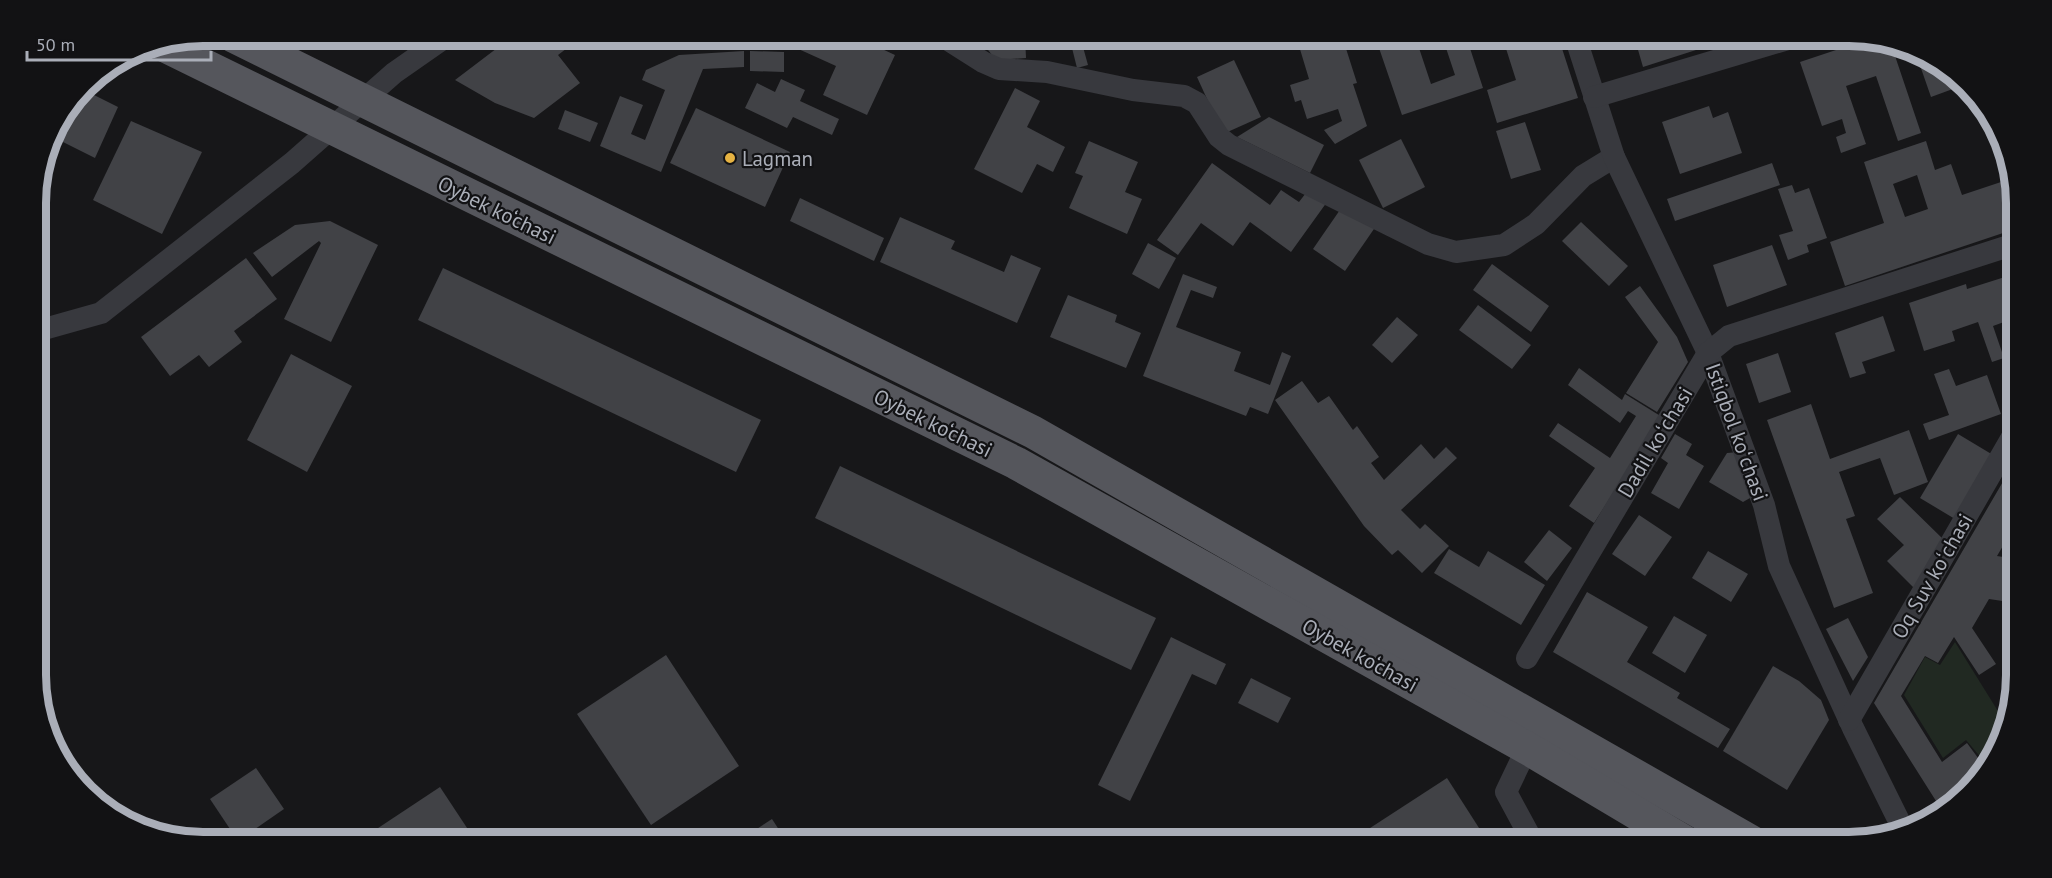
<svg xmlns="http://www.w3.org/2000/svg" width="2052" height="878" viewBox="0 0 2052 878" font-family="'PT Sans',sans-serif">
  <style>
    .green { fill: #212922 }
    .building { fill: #414246; fill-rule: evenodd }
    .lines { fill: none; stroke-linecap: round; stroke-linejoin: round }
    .street { stroke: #38393e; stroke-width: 22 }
    .primary { stroke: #55565c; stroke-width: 33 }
    .poi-dot { fill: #e5b242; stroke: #121214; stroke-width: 2 }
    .labels { text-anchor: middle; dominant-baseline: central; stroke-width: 4.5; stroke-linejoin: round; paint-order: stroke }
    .poi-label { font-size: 21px; fill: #aaaeb8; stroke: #121214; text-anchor: start }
    .street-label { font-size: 21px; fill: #aaaeb8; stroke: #121214 }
    .rim { fill: none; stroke: #aaaeb8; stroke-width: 8 }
  </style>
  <rect width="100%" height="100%" fill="#171719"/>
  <path class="green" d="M1955,642L2006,724C2003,742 1992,757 1976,767L1977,770L1968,782L1965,777L1983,760L1966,740L1943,758L1904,695L1925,657L1940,665Z"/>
  <g class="building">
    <path d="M513,36H583L558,55L580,83L534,118L495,103L455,80Z"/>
    <path d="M763,36H781L774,45Z"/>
    <path d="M799,36H829L846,44L850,36H854L895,55L867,115L823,95L836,66L794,47Z"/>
    <path d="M977,36H1025L1026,58L996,60Z"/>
    <path d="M1069,36H1098L1100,43L1083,47L1088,65L1077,68Z"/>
    <path d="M1184,36H1222L1188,49Z"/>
    <path d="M1296,36H1342L1357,83L1353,84L1367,126L1335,144L1324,130L1342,121L1338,109L1307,119L1301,100L1295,102L1290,85L1309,79Z"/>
    <path d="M1415,36L1431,84L1455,75L1442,36H1466L1483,88L1402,115L1379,48Z"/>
    <path d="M1502,36H1558L1578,98L1497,123L1487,90L1516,80Z"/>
    <path d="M1634,36H1719L1721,42L1643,67Z"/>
    <path d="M1866,40L1891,44L1921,133L1898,141L1876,76L1846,86L1866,144L1841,153L1836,137L1846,133L1842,119L1822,126L1800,62Z"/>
    <path d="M744,51V67L703,69L661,172L600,146L620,96L643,105L631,134L645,140L665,90L642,80L646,70L679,55Z"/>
    <path d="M750,51L784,52V72L750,71Z"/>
    <path d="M1915,51L1934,65L1961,86L1931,97Z"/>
    <path d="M1234,60L1261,117L1223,134L1197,77Z"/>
    <path d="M781,79L805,90L800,101L839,119L832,135L793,117L787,128L745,108L757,83L775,92Z"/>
    <path d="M1015,88L1040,101L1027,127L1065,147L1053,172L1037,164L1022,193L974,169Z"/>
    <path d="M84,90L118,107L95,158L51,136L53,130Z"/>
    <path d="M1709,106L1713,118L1728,112L1742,153L1680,174L1662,122Z"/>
    <path d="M696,108L790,152L765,207L670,163Z"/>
    <path d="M565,110L598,123L590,142L558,129Z"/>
    <path d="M1269,117L1324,145L1310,173L1237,137Z"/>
    <path d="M131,121L202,152L162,234L93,200Z"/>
    <path d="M1525,122L1541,170L1511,179L1496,131Z"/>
    <path d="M1401,139L1425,187L1383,208L1359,160Z"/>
    <path d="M1089,141L1138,162L1125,192L1142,199L1127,234L1069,208L1083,176L1075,173Z"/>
    <path d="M1926,141L1935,170L1951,164L1962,195L2013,178L2015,229L1845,286L1830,242L1884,223L1864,162ZM1917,175L1928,209L1905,217L1893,184Z"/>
    <path d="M1212,163L1270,205L1281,190L1299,202L1309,189L1327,202L1291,252L1250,222L1233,246L1201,223L1178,255L1157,240Z"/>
    <path d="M1772,163L1780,185L1675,221L1667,199Z"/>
    <path d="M1792,185L1795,193L1809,188L1827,238L1807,245L1809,252L1788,260L1779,235L1793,231L1778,189Z"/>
    <path d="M800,198L884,238L874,261L790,221Z"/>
    <path d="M1344,204L1376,226L1345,271L1313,249Z"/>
    <path d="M900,217L955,241L951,249L1004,272L1011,255L1041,268L1017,323L880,262Z"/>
    <path d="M330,221L378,245L331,342L284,319L321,243L319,241L272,277L253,253L295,225Z"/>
    <path d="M1581,222L1628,266L1609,286L1562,241Z"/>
    <path d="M1148,243L1176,258L1159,289L1132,274Z"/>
    <path d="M1772,245L1787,285L1727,307L1713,265Z"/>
    <path d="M246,258L277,299L234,331L242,342L209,367L199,355L170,376L141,337Z"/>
    <path d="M1492,264L1549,306L1531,332L1473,290Z"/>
    <path d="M443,268L761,420L736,472L418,320Z"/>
    <path d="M1183,274L1217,287L1213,298L1191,290L1176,327L1241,352L1234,371L1270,385L1282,352L1291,356L1268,414L1250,407L1246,416L1143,376Z"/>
    <path d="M2008,276L2015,297V318L1993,326L2004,358L1992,362L1978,322L1952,331L1955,341L1924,351L1909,303L1966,284L1967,289Z"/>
    <path d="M1640,286L1677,337L1688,362L1657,412L1626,393L1658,342L1625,297Z"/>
    <path d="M1068,295L1117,315L1115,322L1141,333L1126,368L1050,337Z"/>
    <path d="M1478,305L1531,345L1512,369L1459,330Z"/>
    <path d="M1883,316L1895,351L1862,362L1866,373L1850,378L1835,333Z"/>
    <path d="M1397,317L1418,335L1392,363L1372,345Z"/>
    <path d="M1778,353L1791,392L1759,403L1746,364Z"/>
    <path d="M291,354L352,386L307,472L247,440Z"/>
    <path d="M1579,368L1622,400L1625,394L1662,417L1594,523L1569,506L1595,468L1549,436L1558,423L1610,458L1636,416L1628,411L1620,423L1568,385Z"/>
    <path d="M1949,369L1956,386L1987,375L2001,414L1929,440L1923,424L1949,415L1934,374Z"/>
    <path d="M1302,381L1318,403L1329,396L1353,430L1357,426L1379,457L1371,463L1384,480L1421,444L1434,459L1446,447L1457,458L1401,510L1420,529L1425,524L1449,546L1422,573L1398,550L1392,555L1364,526L1275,400Z"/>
    <path d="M1811,404L1830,459L1909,430L1928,482L1894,495L1880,458L1839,472L1855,516L1846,519L1873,593L1834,608L1767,420Z"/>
    <path d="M1675,434L1692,444L1686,455L1704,466L1679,509L1651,493L1668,463L1661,458Z"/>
    <path d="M1958,434L1993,455L1955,519L1920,498Z"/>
    <path d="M1739,452L1757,494L1743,502L1709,482L1727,453Z"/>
    <path d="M2015,461L2016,524L1997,556L2016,559V603L1989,599L1972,628L1996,664L1979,675L1954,637L1938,663L1925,656L1901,696L1942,762L1967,743L1981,762L1963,777L1967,783L1943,812L1874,703Z"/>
    <path d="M840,466L1156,618L1131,670L815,518Z"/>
    <path d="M1900,497L1944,540L1914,588L1887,561L1904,545L1877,519Z"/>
    <path d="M1639,515L1672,537L1645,576L1612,554Z"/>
    <path d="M1549,530L1572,548L1547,581L1524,562Z"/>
    <path d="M1449,549L1479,567L1488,551L1545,585L1521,625L1434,573Z"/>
    <path d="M1708,551L1748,574L1731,602L1692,578Z"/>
    <path d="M1587,592L1648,627L1627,662L1680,693L1677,698L1730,729L1718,748L1553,652Z"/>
    <path d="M1674,616L1707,635L1685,673L1652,653Z"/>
    <path d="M1848,618L1868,657L1853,681L1826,629Z"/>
    <path d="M1171,637L1226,664L1216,685L1192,674L1130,801L1098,785Z"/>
    <path d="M666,655L739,766L651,825L577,714Z"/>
    <path d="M1773,666L1799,681L1821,700L1829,720L1787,790L1723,751Z"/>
    <path d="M1251,678L1291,698L1278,723L1238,703Z"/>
    <path d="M256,768L284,809L238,841L210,799Z"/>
    <path d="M1447,778L1488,842H1375L1367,830Z"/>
    <path d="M440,787L473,837L466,842H357Z"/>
    <path d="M772,819L787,842H737Z"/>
  </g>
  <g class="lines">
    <g class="street">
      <path d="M942,36L983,62L999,69L1047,72L1133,90L1184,96L1197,103L1219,137L1229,145L1428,244L1456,252L1504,245L1536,224L1583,176L1614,157"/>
      <path d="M1575,36L1614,157L1708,353L1764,505L1779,566L1853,728L1902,827"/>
      <path d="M1594,97L1798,36"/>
      <path d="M37,331L101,313L292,163L394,73L447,36"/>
      <path d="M1527,658L1708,353L1729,336L2015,244"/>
      <path d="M1849,720L2015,432"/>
      <path d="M1527,748L1506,792L1533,842"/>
    </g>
    <g class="primary">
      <path d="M233,36L1033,432L1752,842"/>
      <path d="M161,44L1016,463L1527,748L1685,842"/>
    </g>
  </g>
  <circle class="poi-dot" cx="730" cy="158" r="6"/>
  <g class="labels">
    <g class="poi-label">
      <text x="742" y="158">Lagman</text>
    </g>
    <g class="street-label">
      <text transform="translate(497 210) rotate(26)">Oybek ko‘chasi</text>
      <text transform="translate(933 423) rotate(26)">Oybek ko‘chasi</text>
      <text transform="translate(1737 432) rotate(70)">Istiqbol koʻchasi</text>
      <text transform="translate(1655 442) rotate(-59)">Dadil koʻchasi</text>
      <text transform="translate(1932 576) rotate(-60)">Oq Suv koʻchasi</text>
      <text transform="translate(1360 655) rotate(29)">Oybek ko‘chasi</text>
    </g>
  </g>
  <path d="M0 0H2052V878H0ZM203 46H1849A157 157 0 0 1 2006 203V675A157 157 0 0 1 1849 832H203A157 157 0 0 1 46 675V203A157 157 0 0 1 203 46Z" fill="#121214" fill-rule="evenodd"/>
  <path class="rim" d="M203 46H1849A157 157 0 0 1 2006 203V675A157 157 0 0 1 1849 832H203A157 157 0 0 1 46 675V203A157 157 0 0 1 203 46Z"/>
  <path d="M27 51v9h184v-9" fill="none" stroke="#aaaeb8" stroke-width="3"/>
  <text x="36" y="51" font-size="18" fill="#aaaeb8" stroke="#121214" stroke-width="4.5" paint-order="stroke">50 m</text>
</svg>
